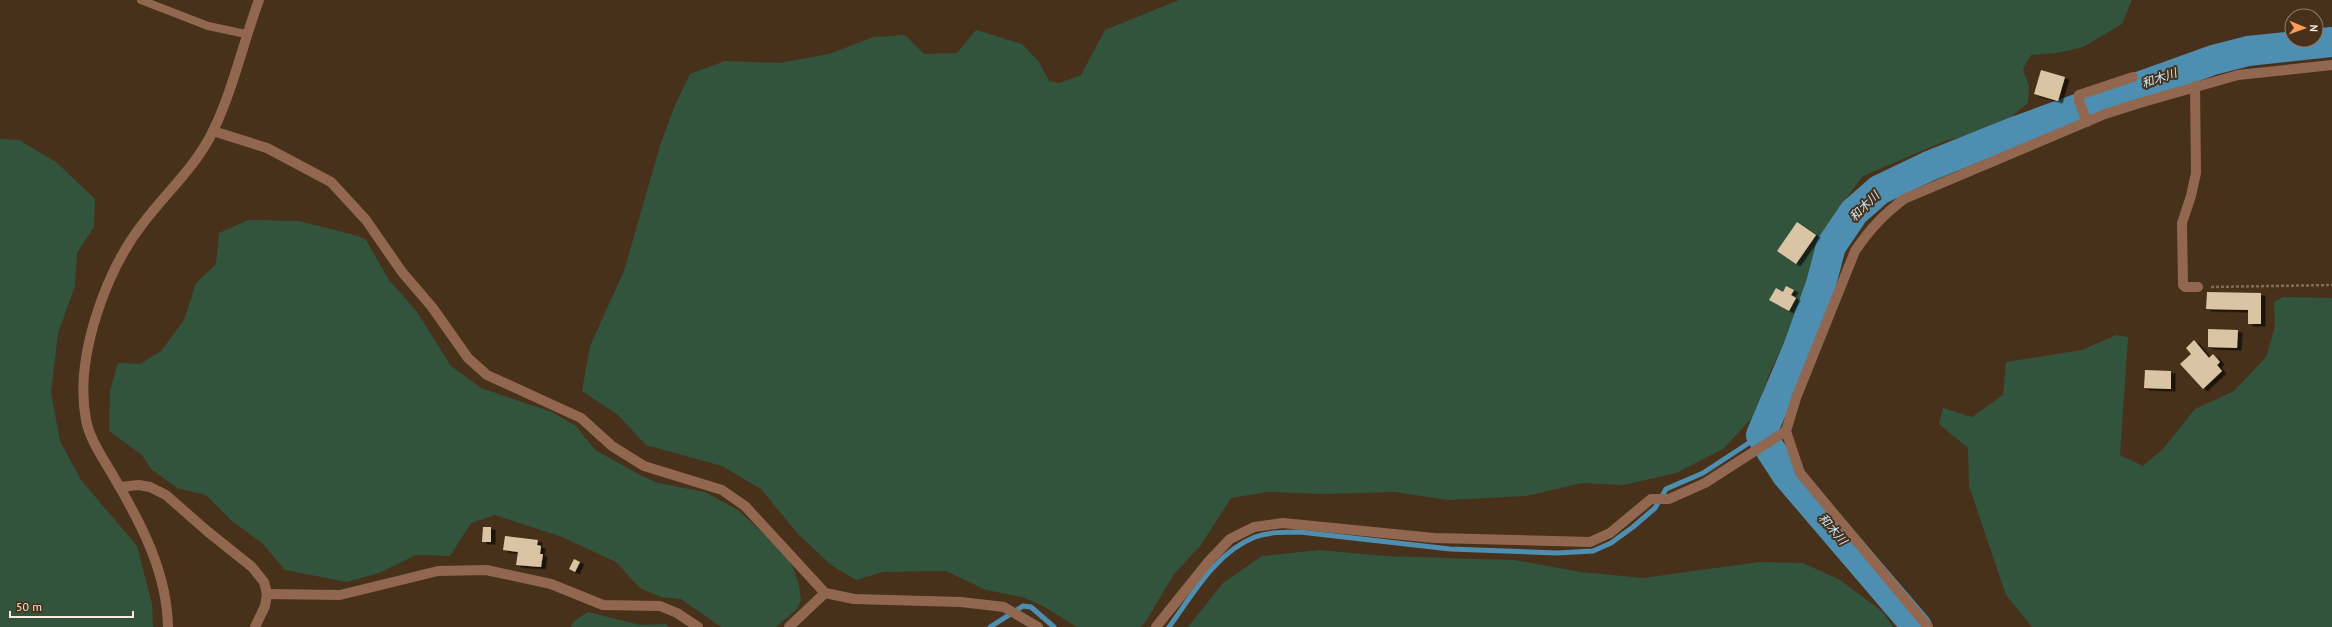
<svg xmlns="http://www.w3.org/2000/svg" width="2332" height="627" viewBox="0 0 2332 627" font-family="'PT Sans','Noto Sans JP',sans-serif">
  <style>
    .green { fill: #32543c }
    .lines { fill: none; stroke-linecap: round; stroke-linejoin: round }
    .stream { stroke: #4e8fb1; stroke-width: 5 }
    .river { stroke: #4e8fb1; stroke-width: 30 }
    .building { fill: #d9c4a4; filter: url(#shadow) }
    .path { stroke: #806c59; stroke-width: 2.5; stroke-dasharray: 3 2; stroke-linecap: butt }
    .service { stroke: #926750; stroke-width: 8 }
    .minor { stroke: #926750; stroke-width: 10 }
    .labels { text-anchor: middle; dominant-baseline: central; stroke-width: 4; stroke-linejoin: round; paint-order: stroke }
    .water-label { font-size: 12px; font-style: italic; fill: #c6e9fd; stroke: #48311b }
  </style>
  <defs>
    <filter id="shadow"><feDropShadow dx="4.5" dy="2.5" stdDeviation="0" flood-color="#0009"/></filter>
  </defs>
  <rect width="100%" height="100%" fill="#48311b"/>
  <g class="green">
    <path d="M1179,0H2132L2122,24L2083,47L2057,53L2031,55L2023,69L2029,86L2028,103L1998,127L1945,141L1863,176L1840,207L1822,240L1797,320L1771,369L1754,416L1723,449L1676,473L1623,485L1582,483L1526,496L1448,500L1395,492L1325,494L1267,492L1231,498L1201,545L1174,574L1146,621L1140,627H1077L1043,606L1022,597L986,590L946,571L883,572L856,580L831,565L798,534L761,489L722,466L646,445L618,415L582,391L590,346L624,271L660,146L675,105L690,74L725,61L780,63L829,54L874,37L905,35L924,54L957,53L976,30L1022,44L1039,62L1049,81L1059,83L1081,75L1105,30Z"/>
    <path d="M0,139L19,140L56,162L95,199L94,227L77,253L75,286L58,333L51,393L60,441L81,480L137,546L152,604L153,627H0Z"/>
    <path d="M248,220L299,221L358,236L366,240L389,280L417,312L451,366L481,388L552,412L576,426L595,450L642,476L658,483L705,492L738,510L780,549L792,565L799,585L801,600L797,609L776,627H721L681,599L661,597L640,588L616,562L562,537L495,515L471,523L450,556L416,555L379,573L347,582L285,570L262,543L232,521L206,495L177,488L151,469L142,455L109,431L110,391L118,363L140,364L161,351L184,320L196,283L216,264L219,233Z"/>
    <path d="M2283,297L2332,298V627H2032L2006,595L1969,486L1968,448L1939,424L1943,408L1972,417L2003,395L2006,362L2082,350L2116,335L2128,337L2120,455L2143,466L2163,449L2195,409L2234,391L2266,357L2275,327L2274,302Z"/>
    <path d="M1319,550L1385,556L1514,560L1581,572L1643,578L1759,562L1803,563L1840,580L1883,612L1893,627H1188L1223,583L1262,556Z"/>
    <path d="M588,612L640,625L666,624L669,627H571L574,621Z"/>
  </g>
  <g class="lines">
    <g class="stream">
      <path d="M990,627L1023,606L1031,607L1054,627"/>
      <path d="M1169,627C1193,594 1215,553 1255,537C1269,532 1285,532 1300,532L1450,549L1557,553L1593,551L1611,543L1633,527L1655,508L1666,489L1703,473L1761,435"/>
    </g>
    <path class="river" d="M1917,627L1787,475L1761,435L1798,348L1821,284L1831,246L1854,212L1879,190L1929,166L2019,130L2213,60L2248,51L2332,42"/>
  </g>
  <g class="building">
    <path d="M2041,70L2065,77L2058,101L2034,94Z"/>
    <path d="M1797,222L1816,235L1796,264L1777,251Z"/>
    <path d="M1786,286L1794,290L1791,295L1796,298L1789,311L1769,300L1776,288L1783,292Z"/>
    <path d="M2207,292L2261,293V324H2248V310L2206,309Z"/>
    <path d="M2208,329L2238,330L2237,348L2208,347Z"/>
    <path d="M2194,340L2209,358L2213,354L2220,362L2217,365L2222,371L2203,389L2180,364L2191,354L2186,348Z"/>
    <path d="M2145,370L2171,371V389L2144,388Z"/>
    <path d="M483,527H491V542H482Z"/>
    <path d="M505,536L538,540L537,545L541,546L540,554H543L541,567L516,565L518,552L503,550Z"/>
    <path d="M574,559L580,562L575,572L569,569Z"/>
  </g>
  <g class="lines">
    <path class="path" d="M2211,287L2332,285"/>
    <path class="service" d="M141,0L208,26L246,34"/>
    <g class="minor">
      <path d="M2195,86L2196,173L2191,196L2182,223L2183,285L2185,287H2198"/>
      <path d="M2087,122L2079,101V95L2133,77"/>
      <path d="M213,131L267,148L331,182L366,220L402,272L432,307L468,358L487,375L581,418L612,446L644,466L722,490L745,506L825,593L854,599L961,602L1004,607L1038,627"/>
      <path d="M120,487L139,485L150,487L166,495L207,531L252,567L264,582L267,594L265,606L255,627"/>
      <path d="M267,594L340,595L438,571L486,570L551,584L603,605L660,606L677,613L698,627"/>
      <path d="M168,627C167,573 142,525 115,479C105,461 90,441 86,420C74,358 106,270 144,222C167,192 197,165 213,131C233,90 243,43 259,0"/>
      <path d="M789,627L825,593"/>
      <path d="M1156,627L1209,561L1230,539L1254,527L1283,523L1434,538L1590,542L1610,533L1651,499H1669L1705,483L1786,431"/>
      <path d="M1928,627L1800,473L1786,431L1796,398L1855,251C1870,229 1883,215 1904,199L2105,114L2143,102L2238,75L2332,65"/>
    </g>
  </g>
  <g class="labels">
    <g class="water-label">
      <text transform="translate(2159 78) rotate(-19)">和木川</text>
      <text transform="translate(1864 206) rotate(-45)">和木川</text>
      <text transform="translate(1833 529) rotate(49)">和木川</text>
    </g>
  </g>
  <g transform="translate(2304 28) rotate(92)"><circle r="19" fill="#48311b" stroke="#8e7b68"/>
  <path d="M0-3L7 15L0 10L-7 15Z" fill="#ff9b5a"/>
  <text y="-6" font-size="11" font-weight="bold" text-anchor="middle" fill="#f8e9dc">N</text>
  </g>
  <path d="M10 611v6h123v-6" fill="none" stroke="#f8e9dc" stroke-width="2"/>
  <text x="16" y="611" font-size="12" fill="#f8e9dc" stroke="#48311b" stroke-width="3" paint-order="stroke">50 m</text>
</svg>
